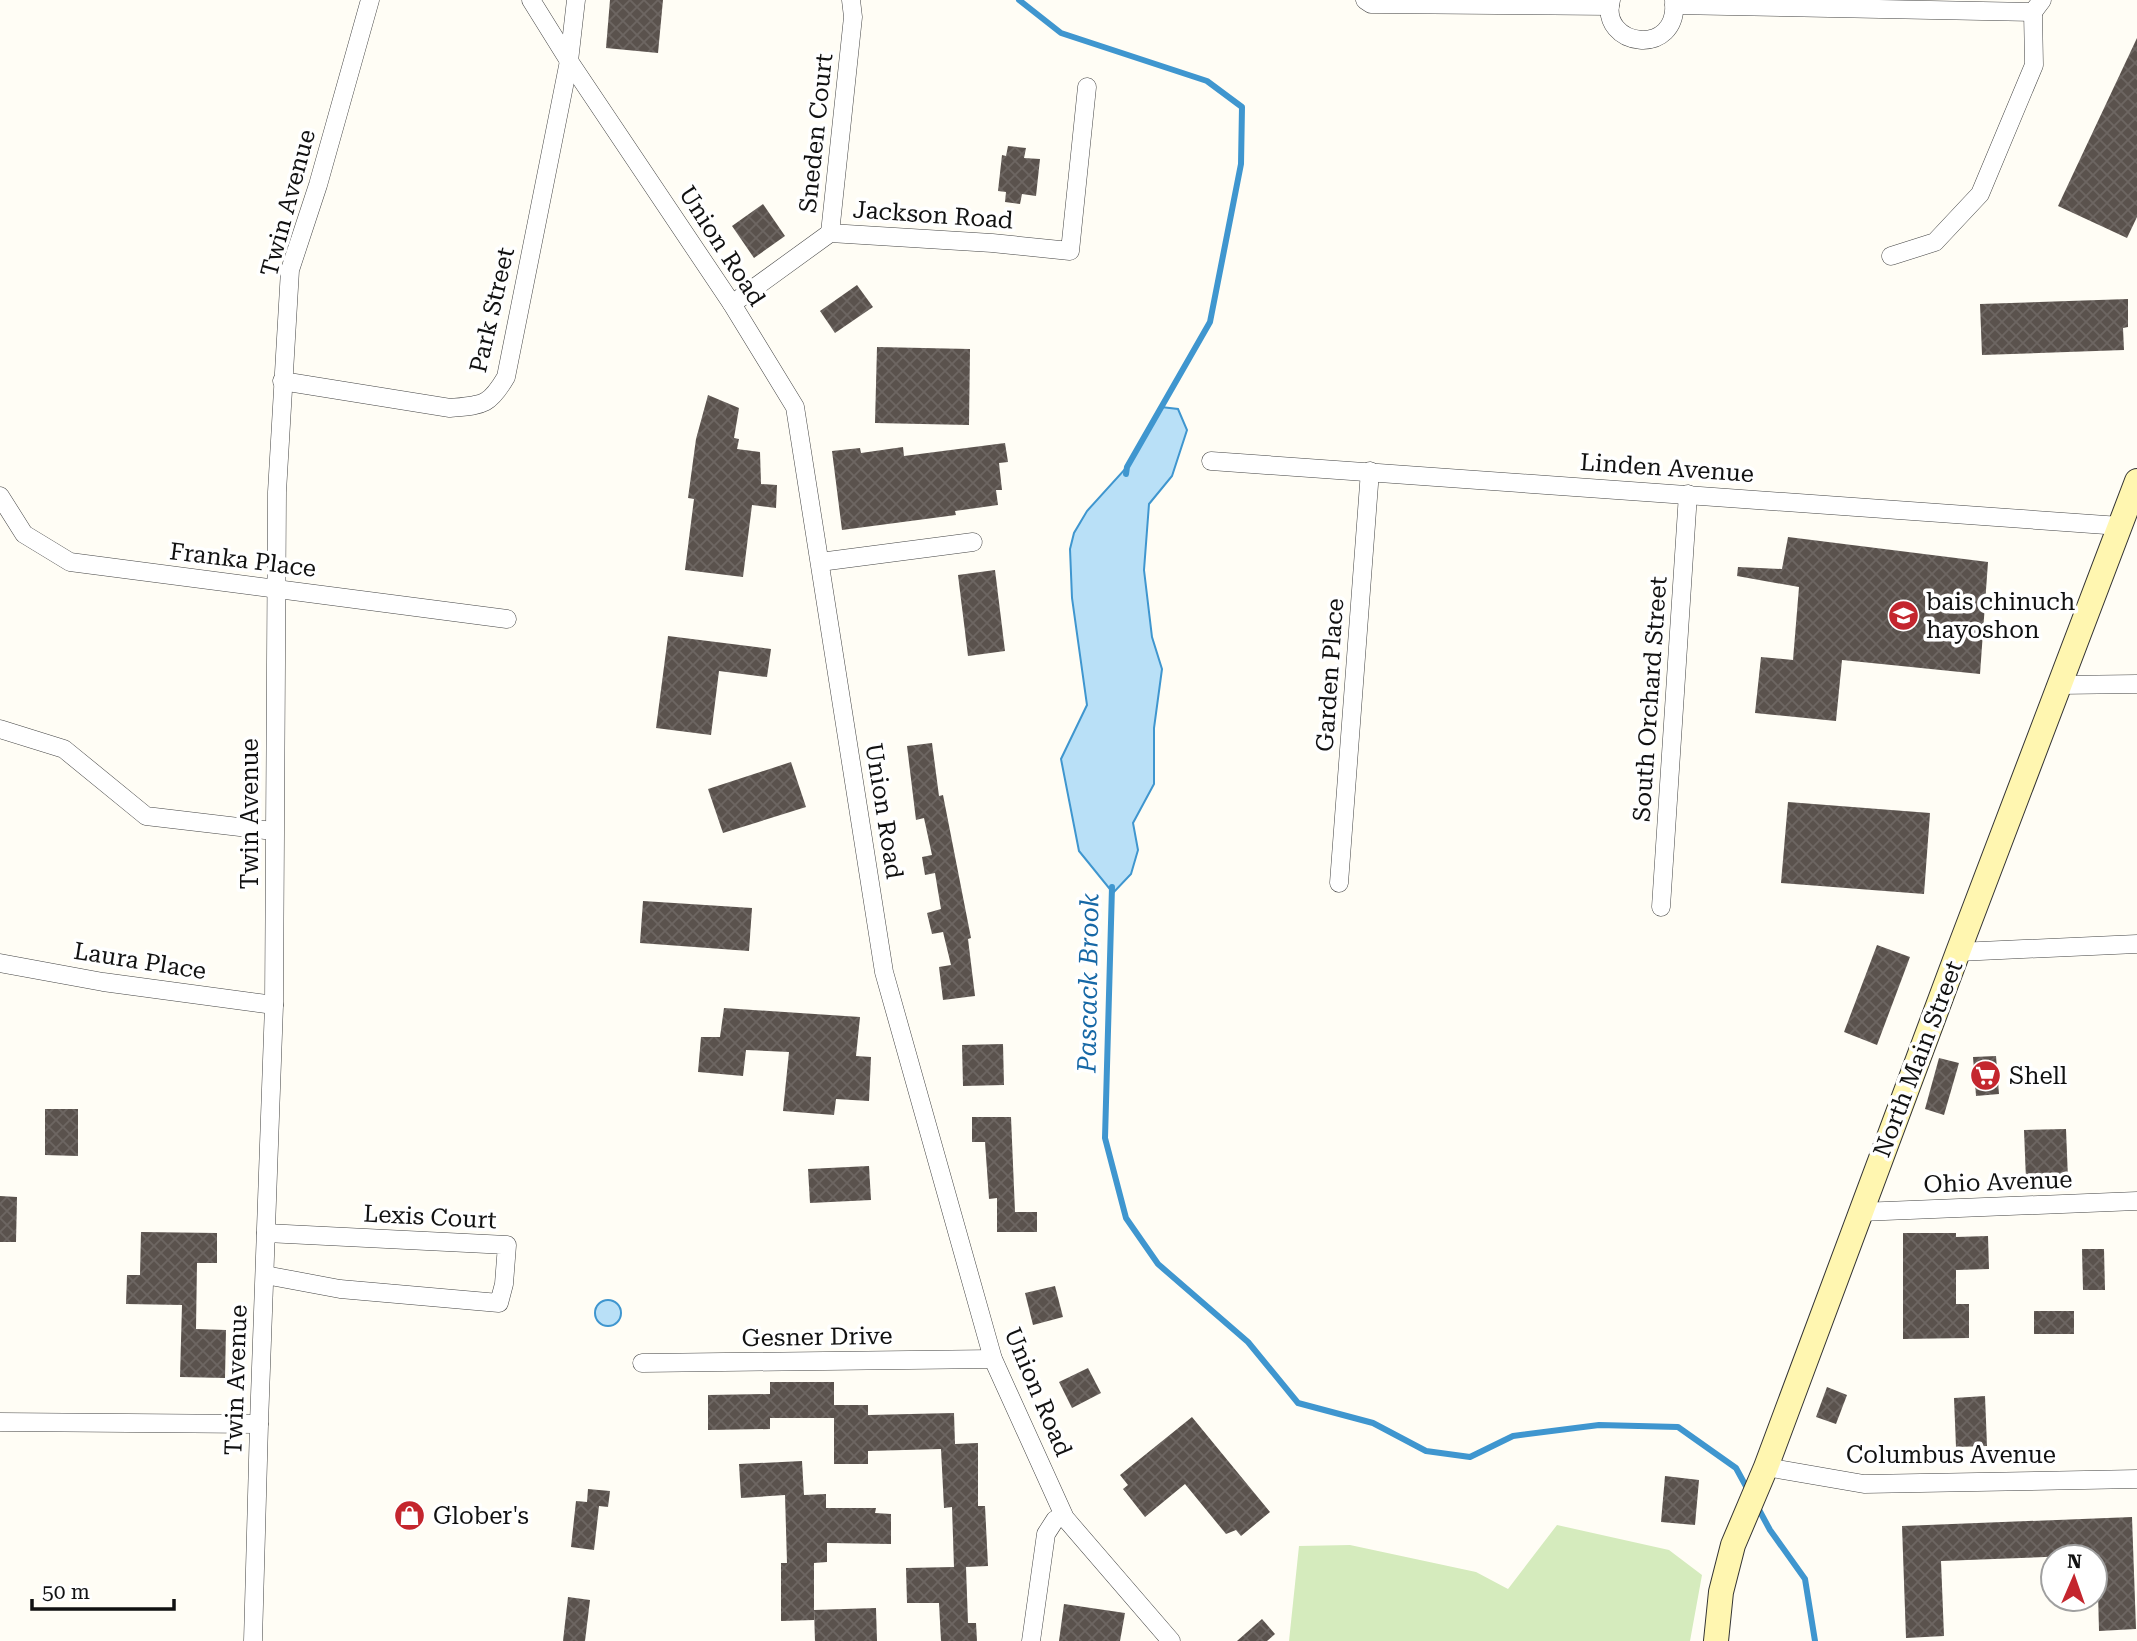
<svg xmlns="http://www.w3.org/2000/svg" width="2137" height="1641" viewBox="0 0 2137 1641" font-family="'Roboto Serif',serif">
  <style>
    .grass { fill: #d5ebbd }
    .water { fill: #b9e0f7; stroke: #3f96cf; stroke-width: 2 }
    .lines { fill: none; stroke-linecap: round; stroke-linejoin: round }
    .stream { stroke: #3f96cf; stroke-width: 6 }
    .building { fill: url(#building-cross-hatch) }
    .street-casing { stroke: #444; stroke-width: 19 }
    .secondary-casing { stroke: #333; stroke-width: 26 }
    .street { stroke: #fff; stroke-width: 18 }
    .secondary { stroke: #fff6b0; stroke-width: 24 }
    .labels { text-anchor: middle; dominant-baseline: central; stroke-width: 7; stroke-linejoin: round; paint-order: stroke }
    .street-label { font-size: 24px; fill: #111; stroke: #fff }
    .poi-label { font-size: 24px; fill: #111; stroke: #fff; text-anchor: start }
    .water-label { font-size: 26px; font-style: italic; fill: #1768a6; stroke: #fff }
  </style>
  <defs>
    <pattern id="building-cross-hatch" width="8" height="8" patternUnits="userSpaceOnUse" patternTransform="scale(1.75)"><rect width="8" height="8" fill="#5a524d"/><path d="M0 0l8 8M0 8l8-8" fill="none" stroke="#6d6662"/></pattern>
  </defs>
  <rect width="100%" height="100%" fill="#fffdf5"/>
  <path class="grass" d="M1557,1525L1669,1550L1702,1575L1690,1641H1289L1299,1546L1350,1545L1476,1572L1508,1589Z"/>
  <g class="water">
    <path d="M1161,407L1178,409L1187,430L1172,476L1149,504L1144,570L1152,637L1162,669L1154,728V784L1133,823L1138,850L1131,874L1113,893L1079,851L1061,759L1087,705L1072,598L1070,549L1074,533L1087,511L1127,467Z"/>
    <circle cx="608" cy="1313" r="13"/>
  </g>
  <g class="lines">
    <g class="stream">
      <path d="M1019,0L1061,33L1207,81L1242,107L1241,164L1210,322L1127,467L1126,474"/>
      <path d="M1112,887L1105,1138L1126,1218L1158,1264L1248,1342L1298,1403L1373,1423L1426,1451L1470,1457L1513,1436L1599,1425L1678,1427L1736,1468L1748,1490"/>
      <path d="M1757,1506L1770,1530L1805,1579L1815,1641"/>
    </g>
  </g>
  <g class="building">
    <path d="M610,0H663L658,53L606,48Z"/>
    <path d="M2137,38V217L2127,238L2058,206Z"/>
    <path d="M1008,146L1026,148L1024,158L1040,159L1036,196L1022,194L1020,204L1005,202L1006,192L998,191L1002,155L1006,156Z"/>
    <path d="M763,204L785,236L754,258L732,226Z"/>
    <path d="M857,285L873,307L835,333L820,311Z"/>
    <path d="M2128,299V327L2123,328L2124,350L1982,355L1980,304Z"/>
    <path d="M877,347L970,349L969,425L875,423Z"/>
    <path d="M708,395L739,408L734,438L739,439L737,449L760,452L761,484L777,485L776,508L752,505L743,577L685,570L694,499L688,498L696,439Z"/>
    <path d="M1005,443L1008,462L999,463L1002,490H996L998,505L955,511L956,515L842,530L832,451L860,448L861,453L903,447L904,456Z"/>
    <path d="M1788,537L1988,562L1980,674L1842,660L1836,721L1755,713L1761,657L1793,660L1799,587L1737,576L1738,567L1782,569Z"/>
    <path d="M995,570L1005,651L968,656L958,575Z"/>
    <path d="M668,636L771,649L767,677L719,671L711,735L656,728Z"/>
    <path d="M932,743L939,796L943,795L971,938L968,939L975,996L943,1000L939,967L951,965L943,932L932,934L927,913L941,909L935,873L925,875L922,857L932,855L924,818L916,820L907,746Z"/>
    <path d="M791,762L806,807L723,833L708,789Z"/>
    <path d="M1788,802L1930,813L1924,894L1781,883Z"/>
    <path d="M643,901L752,908L749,951L640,943Z"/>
    <path d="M1877,945L1910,957L1877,1045L1844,1032Z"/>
    <path d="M724,1008L860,1017L856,1056L871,1057L869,1101L836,1099L834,1115L783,1111L789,1052L746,1050L743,1076L698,1072L701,1037H720Z"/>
    <path d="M1003,1044L1004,1085L963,1086L962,1045Z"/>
    <path d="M1996,1056L1999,1094L1976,1096L1973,1057Z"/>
    <path d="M1939,1058L1959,1063L1944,1115L1925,1109Z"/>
    <path d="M45,1109H78V1156L45,1155Z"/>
    <path d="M972,1117H1011L1015,1212H1037V1232H997V1198L989,1199L985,1142H972Z"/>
    <path d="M2066,1129L2068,1179L2026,1180L2024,1130Z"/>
    <path d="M869,1166L871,1200L810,1203L808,1169Z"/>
    <path d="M0,1196L17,1197L16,1242H0Z"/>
    <path d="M141,1232L217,1233V1263H197L196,1329L226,1330L225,1378L180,1377L182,1305L126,1304L127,1275H140Z"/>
    <path d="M1903,1233H1956V1237L1988,1236L1989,1269L1956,1270V1304H1969V1338L1903,1339Z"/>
    <path d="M2082,1249H2104L2105,1290H2083Z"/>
    <path d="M1055,1286L1063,1317L1033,1325L1025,1293Z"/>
    <rect x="2034" y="1311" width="40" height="23"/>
    <path d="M1088,1368L1101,1393L1072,1408L1059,1382Z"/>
    <path d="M770,1382H834V1405H868V1415L954,1413L955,1444L978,1443V1506H985L988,1566L966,1567L968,1623H976L977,1641H941L939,1603H907L906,1568L954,1567L952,1507L944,1508L941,1449L868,1451V1464H834V1418H770V1429L708,1430V1395L770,1394Z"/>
    <path d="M1827,1387L1847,1395L1836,1424L1816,1417Z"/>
    <path d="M1985,1396L1987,1446L1956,1447L1954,1398Z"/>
    <path d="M1192,1417L1270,1512L1241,1536L1236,1530L1226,1534L1185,1484L1145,1517L1123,1489L1128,1485L1120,1475Z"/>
    <path d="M802,1461L804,1495L826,1494V1508H876L875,1513L891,1514V1544L827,1543V1562L814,1563V1620L781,1621V1563H787L785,1495L741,1498L739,1464Z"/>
    <path d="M1665,1476L1699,1480L1695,1525L1661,1522Z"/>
    <path d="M588,1489L610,1491L608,1507L599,1506L594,1550L571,1547L576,1501L587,1502Z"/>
    <path d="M2132,1517L2136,1629L2099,1631L2097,1555L1941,1561L1944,1636L1906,1638L1902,1526Z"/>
    <path d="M568,1597L590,1600L585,1641H563Z"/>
    <path d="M1064,1604L1125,1613L1120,1641H1059Z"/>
    <path d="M876,1608L877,1641H815L814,1610Z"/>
    <path d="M1262,1619L1275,1634L1267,1641H1237Z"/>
  </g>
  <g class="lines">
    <defs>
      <g id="street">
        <path d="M531,0L569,61L732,304L795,407L884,972L993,1359L1065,1518L1171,1641"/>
        <path d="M1365,0L1371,4L1610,6"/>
        <path d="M1611,0C1598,47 1680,59 1674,0"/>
        <path d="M1674,5L2033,12L2042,0"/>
        <path d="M830,233L853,17L851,0"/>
        <path d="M1891,256L1935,242L1980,194L2034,65L2033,12"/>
        <path d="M732,304L830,233L992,243L1070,251L1087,87"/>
        <path d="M282,381L450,408C483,405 489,406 506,377L569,61L576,0"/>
        <path d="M1211,461L2120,526"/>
        <path d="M0,496L24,534L70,562L507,619"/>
        <path d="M820,562L973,542"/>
        <path d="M2059,685L2137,684"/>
        <path d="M0,729L64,749L146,816L273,831"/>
        <path d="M1339,883L1370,471"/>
        <path d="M1661,907L1688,494"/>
        <path d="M1958,952L2137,944"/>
        <path d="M0,963L103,982L274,1005"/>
        <path d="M1860,1212L2137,1201"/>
        <path d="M265,1275L340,1289L499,1303L504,1284L507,1245L266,1233"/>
        <path d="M642,1363L993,1359"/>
        <path d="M0,1422L259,1424"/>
        <path d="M1766,1467L1864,1484L2137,1479"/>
        <path d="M253,1641L259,1424L274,1005L277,492L290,270L318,185L370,0"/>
        <path d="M1031,1641L1046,1534L1055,1520L1063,1515"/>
      </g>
      <path id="secondary" d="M1716,1641L1721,1592L1733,1545L1766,1467L1958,952L2137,481"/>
    </defs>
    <use href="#street" class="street-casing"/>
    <use href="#secondary" class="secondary-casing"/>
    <use href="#street" class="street"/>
    <use href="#secondary" class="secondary"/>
  </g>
  <defs>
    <symbol id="school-disc" viewBox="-11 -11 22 22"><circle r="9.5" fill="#c4262e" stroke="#fff"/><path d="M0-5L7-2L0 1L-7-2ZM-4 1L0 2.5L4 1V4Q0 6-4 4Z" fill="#fff"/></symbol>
    <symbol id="supermarket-disc" viewBox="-11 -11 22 22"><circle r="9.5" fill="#c4262e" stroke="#fff"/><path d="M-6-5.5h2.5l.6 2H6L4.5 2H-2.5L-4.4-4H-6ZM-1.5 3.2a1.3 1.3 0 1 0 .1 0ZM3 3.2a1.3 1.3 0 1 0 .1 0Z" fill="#fff"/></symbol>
    <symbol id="shop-disc" viewBox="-11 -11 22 22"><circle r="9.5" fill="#c4262e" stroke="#fff"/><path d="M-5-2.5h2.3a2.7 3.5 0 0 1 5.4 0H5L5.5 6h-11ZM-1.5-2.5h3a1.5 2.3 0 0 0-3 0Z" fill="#fff"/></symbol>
  </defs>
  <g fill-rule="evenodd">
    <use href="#school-disc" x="1886" y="598" width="35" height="35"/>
    <use href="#supermarket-disc" x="1968" y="1058" width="35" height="35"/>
    <use href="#shop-disc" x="392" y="1498" width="35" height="35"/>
  </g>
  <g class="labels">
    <g class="street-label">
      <text transform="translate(816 133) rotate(-84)">Sneden Court</text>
      <text transform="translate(288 203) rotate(-75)">Twin Avenue</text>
      <text transform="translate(933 215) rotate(4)">Jackson Road</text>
      <text transform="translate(722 246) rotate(57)">Union Road</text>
      <text transform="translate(492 310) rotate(-77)">Park Street</text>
      <text transform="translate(1667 468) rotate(4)">Linden Avenue</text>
      <text transform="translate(243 560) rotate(7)">Franka Place</text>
      <text transform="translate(1330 675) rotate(-86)">Garden Place</text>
      <text transform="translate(1650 699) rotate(-86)">South Orchard Street</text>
      <text transform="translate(884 811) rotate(81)">Union Road</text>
      <text transform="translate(250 814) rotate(-90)">Twin Avenue</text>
      <text transform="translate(140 961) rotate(9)">Laura Place</text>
      <text transform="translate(1918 1059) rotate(-69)">North Main Street</text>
      <text transform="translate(1998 1182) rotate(-2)">Ohio Avenue</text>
      <text transform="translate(430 1217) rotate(3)">Lexis Court</text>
      <text transform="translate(817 1337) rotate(-1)">Gesner Drive</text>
      <text transform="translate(236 1380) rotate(-88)">Twin Avenue</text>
      <text transform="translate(1038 1392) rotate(67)">Union Road</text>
      <text x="1951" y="1455">Columbus Avenue</text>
    </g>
    <g class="poi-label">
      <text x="1926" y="602">bais chinuch<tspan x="1926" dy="28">hayoshon</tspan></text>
      <text x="2009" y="1076">Shell</text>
      <text x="433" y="1516">Glober's</text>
    </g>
    <g class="water-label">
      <text transform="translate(1088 983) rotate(-89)">Pascack Brook</text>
    </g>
  </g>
  <g transform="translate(2074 1578) rotate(2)"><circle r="33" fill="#ffffff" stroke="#a0a0a0" stroke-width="2"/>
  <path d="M0-5L12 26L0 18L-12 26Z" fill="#c4262e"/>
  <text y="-10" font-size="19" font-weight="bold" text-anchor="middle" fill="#111111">N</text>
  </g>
  <path d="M32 1599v10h142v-10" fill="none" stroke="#111111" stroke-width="3.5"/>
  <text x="42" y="1599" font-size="21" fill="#111111" stroke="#ffffff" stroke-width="5" paint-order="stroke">50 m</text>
</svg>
